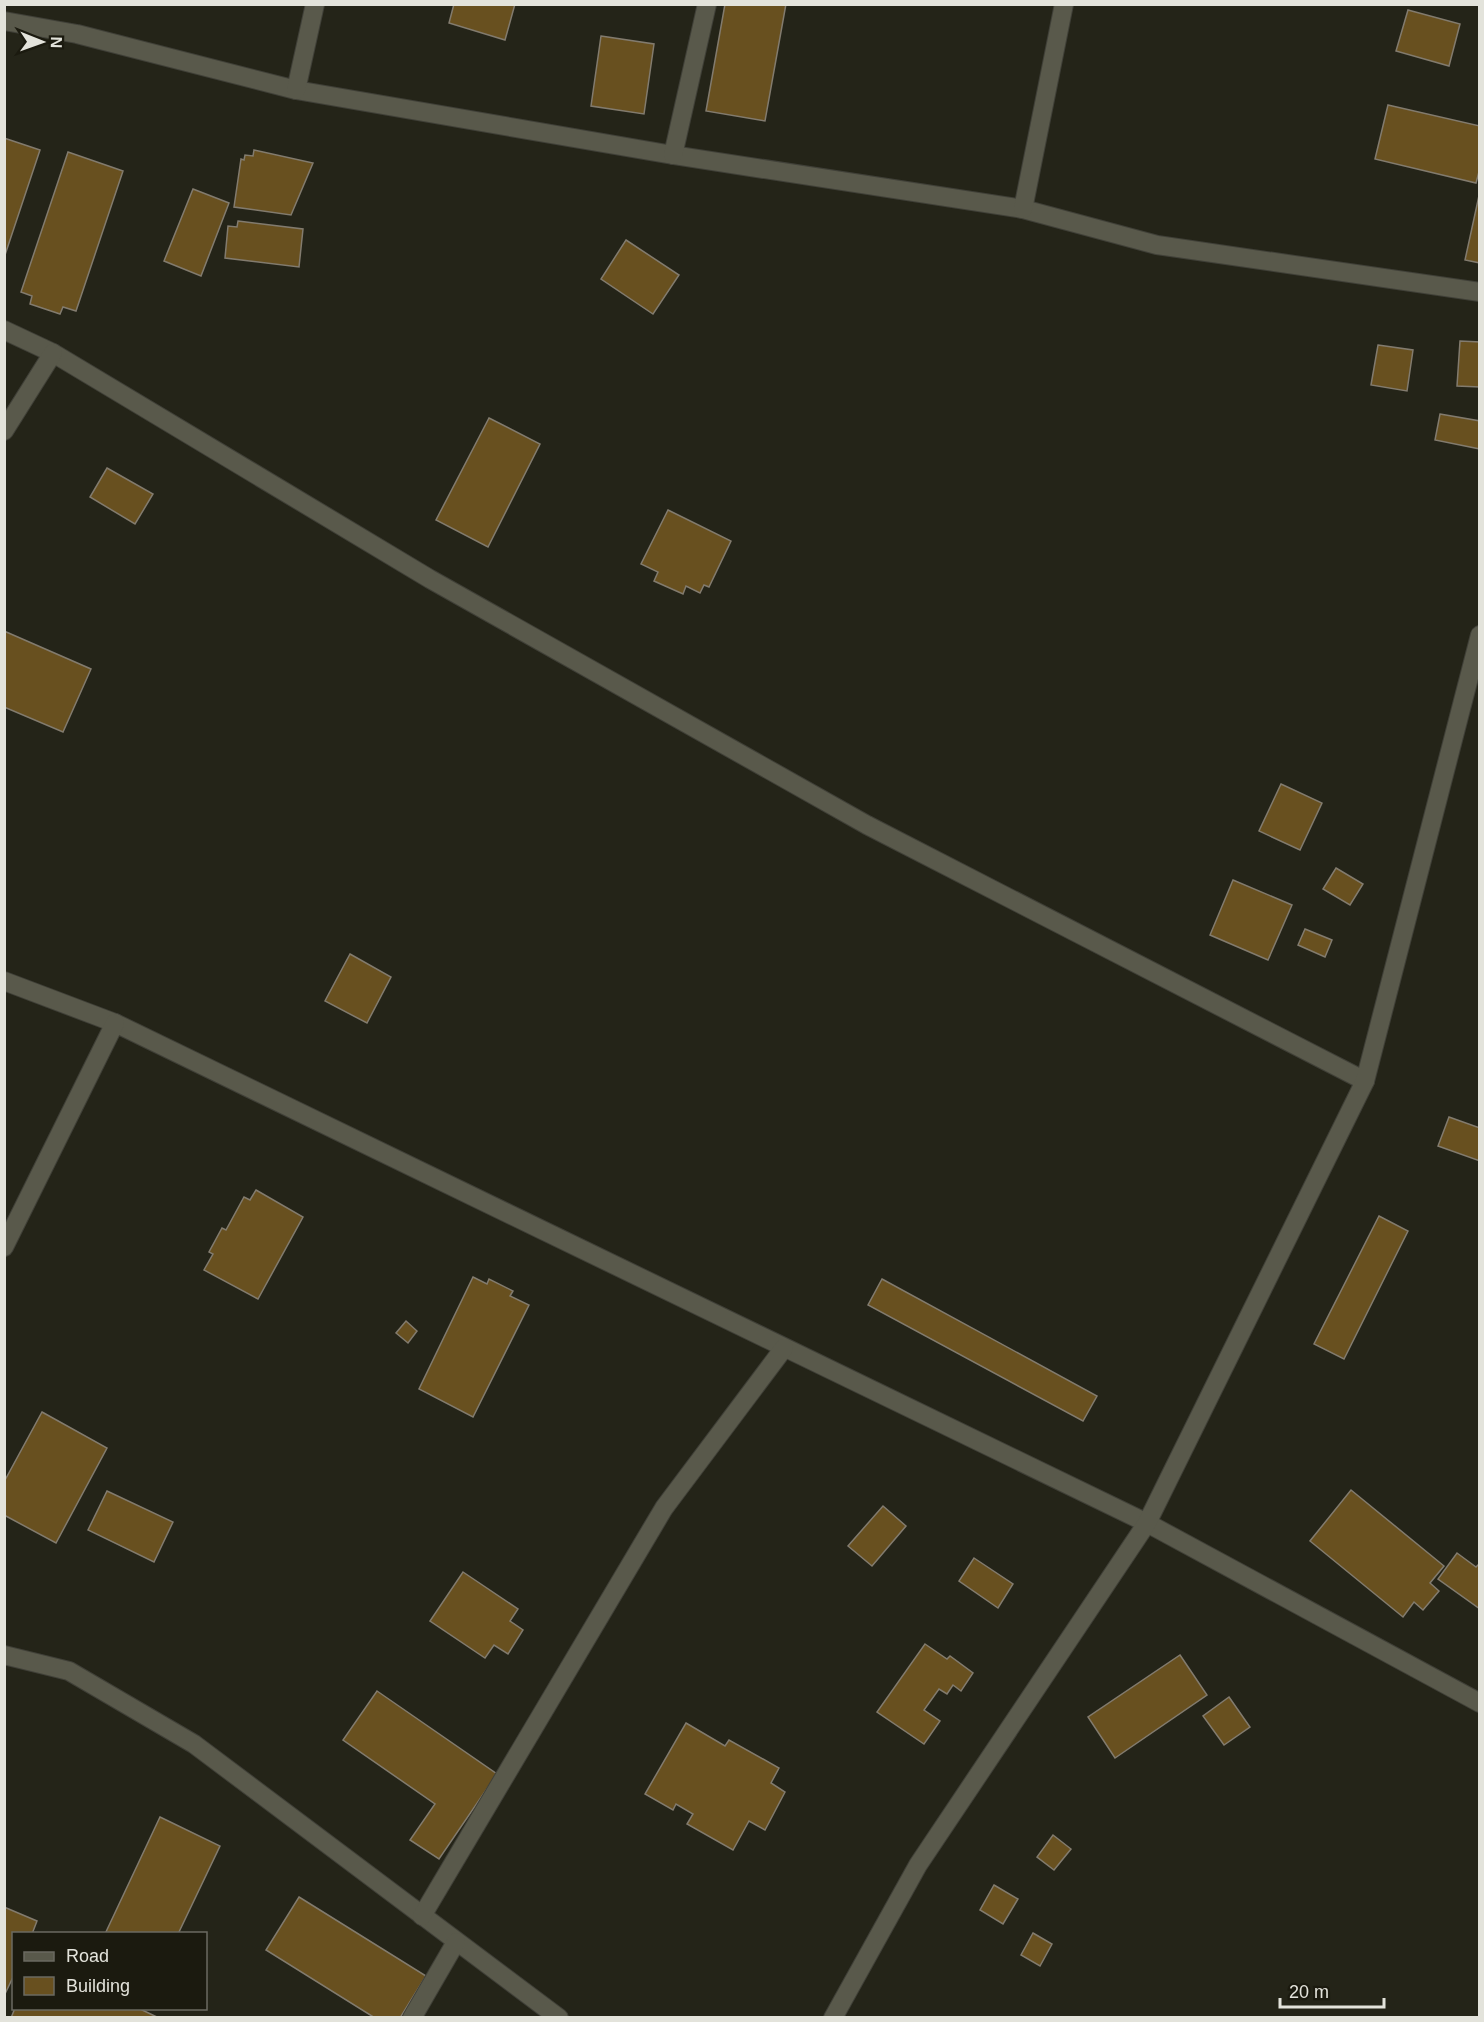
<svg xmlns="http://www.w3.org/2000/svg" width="1484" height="2022" viewBox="0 0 1484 2022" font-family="Arial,sans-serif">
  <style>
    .building { fill: #68501f; stroke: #827b6e; stroke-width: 1.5 }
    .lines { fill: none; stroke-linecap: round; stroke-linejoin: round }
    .minor-casing { stroke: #404038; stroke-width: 20 }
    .minor { stroke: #59594b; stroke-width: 18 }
  </style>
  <rect width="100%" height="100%" fill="#242418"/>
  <g class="building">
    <path d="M454,4H515L505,40L449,23Z"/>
    <path d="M725,4H786L765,121L706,111Z"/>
    <path d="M1408,10L1460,24L1449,66L1396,51Z"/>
    <path d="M601,36L654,44L644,114L591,106Z"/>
    <path d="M1388,105L1480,126V168L1476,183L1375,159Z"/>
    <path d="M4,138L40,150L4,258Z"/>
    <path d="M254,150L313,163L291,215L234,207L241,159L244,160L245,155L253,156Z"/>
    <path d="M68,152L123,171L76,311L63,307L60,314L30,304L32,296L21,292Z"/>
    <path d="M193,189L229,203L201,276L164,261Z"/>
    <path d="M1480,191V263L1465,260Z"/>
    <path d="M238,221L303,229L299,267L225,258L228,226L237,227Z"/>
    <path d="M626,240L679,275L653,314L601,279Z"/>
    <path d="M1460,341L1480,342V387L1457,386Z"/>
    <path d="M1378,345L1413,350L1407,391L1371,385Z"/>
    <path d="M1440,414L1480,421V449L1435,440Z"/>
    <path d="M489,418L540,444L488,547L436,520Z"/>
    <path d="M107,468L153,494L135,524L90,497Z"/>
    <path d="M668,510L731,541L709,587L704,585L700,593L686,586L683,594L654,581L658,572L641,564Z"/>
    <path d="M4,631L91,669L63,732L4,707Z"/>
    <path d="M1281,784L1322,803L1300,850L1259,831Z"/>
    <path d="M1336,868L1363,884L1350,905L1323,889Z"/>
    <path d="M1233,880L1292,905L1268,960L1210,935Z"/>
    <path d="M1305,929L1332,940L1325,957L1298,945Z"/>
    <path d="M350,954L391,977L367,1023L325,1001Z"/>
    <path d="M1449,1117L1480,1128V1161L1438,1146Z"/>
    <path d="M256,1190L303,1217L258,1299L204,1270L213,1254L209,1252L222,1228L226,1230L244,1197L250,1200Z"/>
    <path d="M1379,1216L1408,1231L1344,1359L1314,1344Z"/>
    <path d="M473,1277L487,1284L489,1279L513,1291L510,1296L529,1305L473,1417L419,1389Z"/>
    <path d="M882,1279L1097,1396L1083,1421L868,1305Z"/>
    <path d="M406,1321L417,1331L408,1343L396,1333Z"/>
    <path d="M42,1412L107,1448L56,1543L4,1515V1482Z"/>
    <path d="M1351,1490L1444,1566L1430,1583L1439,1591L1423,1610L1414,1602L1403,1617L1310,1541Z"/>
    <path d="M107,1491L173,1522L154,1562L88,1530Z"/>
    <path d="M883,1506L906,1526L872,1566L848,1546Z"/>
    <path d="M1457,1553L1476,1567L1480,1563V1609L1438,1579Z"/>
    <path d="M974,1558L1013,1584L998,1608L959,1581Z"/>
    <path d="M463,1572L518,1609L510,1621L523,1630L508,1654L494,1645L485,1658L430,1621Z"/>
    <path d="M925,1644L947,1659L950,1656L973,1673L961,1691L953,1685L947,1694L939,1689L924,1710L940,1721L924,1744L877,1712Z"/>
    <path d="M1180,1655L1207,1695L1115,1758L1088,1717Z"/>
    <path d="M377,1691L497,1774L439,1859L410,1840L435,1804L343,1740Z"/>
    <path d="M1229,1697L1250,1727L1224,1745L1203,1716Z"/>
    <path d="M686,1723L725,1746L729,1740L779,1768L771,1783L785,1792L765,1830L749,1821L733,1850L687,1824L693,1814L676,1804L673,1810L645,1794Z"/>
    <path d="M160,1817L220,1846L178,1934H105Z"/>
    <path d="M1053,1835L1071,1849L1054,1870L1037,1857Z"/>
    <path d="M994,1885L1018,1899L1003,1924L980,1910Z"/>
    <path d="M299,1897L426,1976L400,2018H375L266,1950Z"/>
    <path d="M4,1907L37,1921L32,1934H14V1975L4,1996Z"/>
    <path d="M1033,1933L1052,1944L1040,1966L1021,1955Z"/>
    <path d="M15,2008H138L159,2018H11Z"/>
  </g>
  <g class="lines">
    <defs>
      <g id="minor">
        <path d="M4,21L77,34L296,90L673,155L1023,209L1157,245L1480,292"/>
        <path d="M296,90L315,4"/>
        <path d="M673,155L707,4"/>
        <path d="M1023,209L1064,4"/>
        <path d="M4,330L53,353L430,579L867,825L1365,1081"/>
        <path d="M4,431L53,353"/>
        <path d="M4,981L115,1023L1147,1523L1480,1703"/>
        <path d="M4,1247L115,1023"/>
        <path d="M4,1655L69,1671L194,1744L559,2018"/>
        <path d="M422,1916L664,1508L784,1348"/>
        <path d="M412,2018L456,1942"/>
        <path d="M833,2018L918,1865L1147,1523L1365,1081L1480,635"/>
      </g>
    </defs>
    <use href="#minor" class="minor-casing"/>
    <use href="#minor" class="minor"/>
  </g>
  <rect width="1484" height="2022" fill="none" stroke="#e3e3db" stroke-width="12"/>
  <rect x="12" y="1932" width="195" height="78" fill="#1b1a0f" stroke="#6b6a61" stroke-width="1.5"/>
  <rect x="24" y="1952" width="30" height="9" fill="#59594b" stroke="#6b6a61" stroke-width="1.5"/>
  <text x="66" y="1962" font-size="18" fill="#e3e3db">Road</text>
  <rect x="24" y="1977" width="30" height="18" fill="#68501f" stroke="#6b6a61" stroke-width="1.5"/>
  <text x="66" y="1992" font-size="18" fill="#e3e3db">Building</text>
  <g transform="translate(42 42) rotate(91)" stroke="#1b1a0f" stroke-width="4.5" paint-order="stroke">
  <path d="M0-4.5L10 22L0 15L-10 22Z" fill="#e3e3db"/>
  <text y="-9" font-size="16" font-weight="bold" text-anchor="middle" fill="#e3e3db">N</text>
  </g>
  <path d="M1280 1998v9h104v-9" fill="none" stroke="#e3e3db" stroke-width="3"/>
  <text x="1289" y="1998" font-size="18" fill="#e3e3db" stroke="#1b1a0f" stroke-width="4.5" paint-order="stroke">20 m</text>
</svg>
